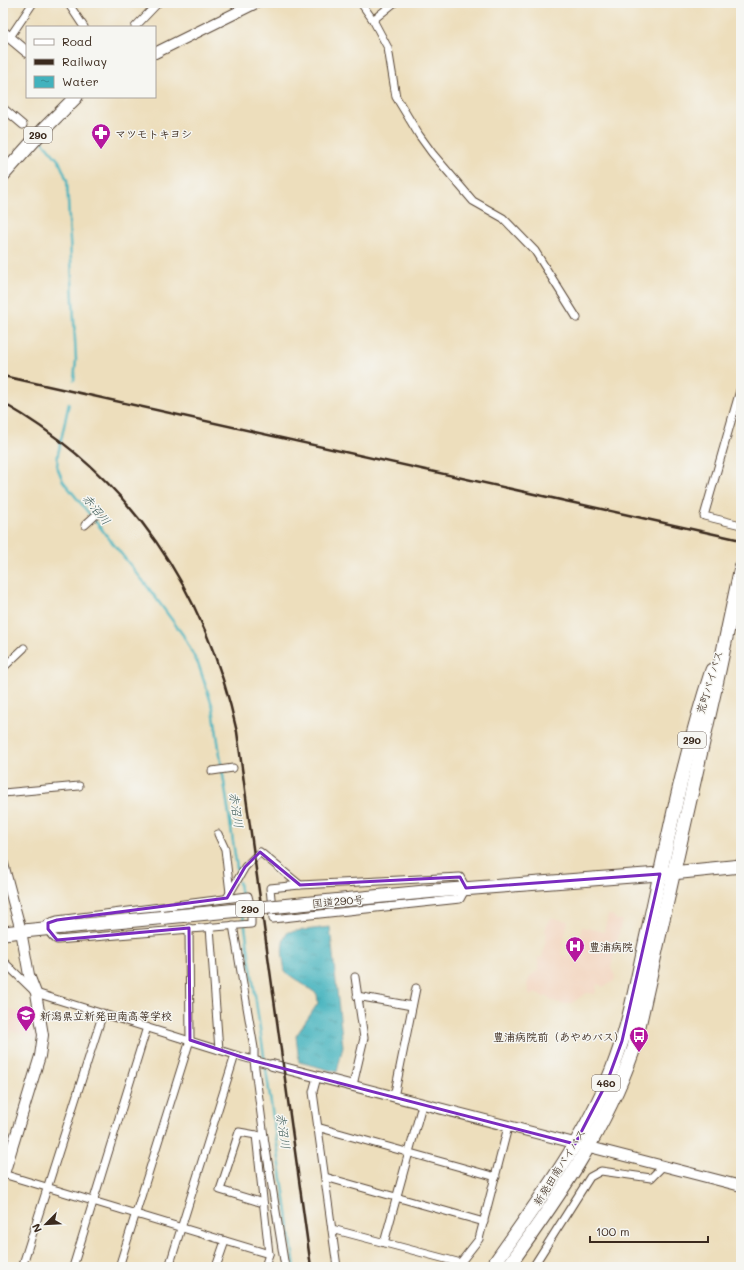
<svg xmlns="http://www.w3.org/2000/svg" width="744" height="1270" viewBox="0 0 744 1270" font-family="Mali,'Klee One',sans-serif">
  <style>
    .built { fill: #f3d4be }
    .water { fill: url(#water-ripples); stroke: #3e6e6e }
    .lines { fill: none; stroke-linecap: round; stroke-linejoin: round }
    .stream { stroke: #42b2bd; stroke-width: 2.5 }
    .street-casing { stroke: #564536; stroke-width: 9 }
    .secondary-casing { stroke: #564536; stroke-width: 12 }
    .highway-casing { stroke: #564536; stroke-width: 15 }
    .street { stroke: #fff; stroke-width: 7 }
    .secondary { stroke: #fff; stroke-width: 10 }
    .highway { stroke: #fff; stroke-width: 13 }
    .rail { stroke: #3b2a1e; stroke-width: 2.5 }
    .highway-bridge-casing { stroke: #564536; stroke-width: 15; stroke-linecap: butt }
    .highway-bridge { stroke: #fff; stroke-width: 13 }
    .marked { fill: none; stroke: #7b2cbf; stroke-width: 3; stroke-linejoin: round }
    .labels { text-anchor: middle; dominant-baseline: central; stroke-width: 3; stroke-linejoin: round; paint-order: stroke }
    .shield { fill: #f6f6f2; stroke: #73675e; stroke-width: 1 }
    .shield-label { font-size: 10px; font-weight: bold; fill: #3b2a1e }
    .poi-label { font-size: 11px; font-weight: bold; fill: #3b2a1e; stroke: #f6f6f2; text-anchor: start }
    .street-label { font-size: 11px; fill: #3b2a1e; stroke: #f6f6f2 }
    .water-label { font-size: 12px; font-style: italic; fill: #3d5a56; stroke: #f6f6f2 }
  </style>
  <defs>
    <pattern id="water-ripples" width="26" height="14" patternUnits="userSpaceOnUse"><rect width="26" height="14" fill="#42b2bd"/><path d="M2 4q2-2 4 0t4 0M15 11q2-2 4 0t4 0" fill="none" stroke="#389199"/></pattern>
  </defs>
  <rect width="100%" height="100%" fill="#f6f6f2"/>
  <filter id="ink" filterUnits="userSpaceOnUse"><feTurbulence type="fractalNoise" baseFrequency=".025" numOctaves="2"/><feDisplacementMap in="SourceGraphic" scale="8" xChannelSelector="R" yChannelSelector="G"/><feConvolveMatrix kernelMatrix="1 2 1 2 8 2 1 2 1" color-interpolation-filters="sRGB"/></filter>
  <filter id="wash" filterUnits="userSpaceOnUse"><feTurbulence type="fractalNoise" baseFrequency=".012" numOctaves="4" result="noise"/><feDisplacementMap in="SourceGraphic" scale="16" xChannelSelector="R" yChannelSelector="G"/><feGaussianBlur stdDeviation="0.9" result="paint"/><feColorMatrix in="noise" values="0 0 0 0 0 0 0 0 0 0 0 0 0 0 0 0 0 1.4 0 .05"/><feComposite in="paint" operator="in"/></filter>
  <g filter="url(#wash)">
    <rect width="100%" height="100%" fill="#eddebc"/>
    <g class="built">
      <path d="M608,915L614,916L616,920H622L611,968L615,976L614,981L604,987L597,984L595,994L586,993L572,1003L562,1004L553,1001L547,996L544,997L535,993L530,996L527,984L531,975L538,971V957L542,958L547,933L545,932L547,922H550V918L568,921L561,954L574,958L582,927L604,932Z"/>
      <path d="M3,1007L37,1019L39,1033L38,1039L11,1031L3,1058Z"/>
    </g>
    <path class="water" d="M330,927L343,1046L337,1072L299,1062L296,1036L318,1003L317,994L285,972C283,957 279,944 288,932Z"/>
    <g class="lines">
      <g class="stream">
        <path d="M43,142L59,161L67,180L76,360L74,380"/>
        <path d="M69,403L58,454L57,467L63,481L147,586L183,635L199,666L213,708L238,875"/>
        <path d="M239,882L242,906"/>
        <path d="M243,913L295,1267"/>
      </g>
    </g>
  </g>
  <g filter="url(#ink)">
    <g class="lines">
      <defs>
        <g id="street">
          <path d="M68,3L84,27"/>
          <path d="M361,3L373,20L388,48L396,97L419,135L432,153L473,201L503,218L535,251L577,318"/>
          <path d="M373,20L394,3"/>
          <path d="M135,27L158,3"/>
          <path d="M10,37L33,3"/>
          <path d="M3,108L23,125"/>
          <path d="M741,387L704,516L741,525"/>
          <path d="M85,525L99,512"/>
          <path d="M3,668L24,648"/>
          <path d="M212,771L233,768"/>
          <path d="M3,793L79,786"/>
          <path d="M218,834L225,849L230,893"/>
          <path d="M460,877L466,888L460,899L273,919L270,888L300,885Z"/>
          <path d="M248,896L251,908V924L57,940C51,936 47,931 48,923L57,920Z"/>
          <path d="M227,898L245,867L260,852L300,885"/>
          <path d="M233,925L254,1048V1061L264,1137L285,1267"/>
          <path d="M210,927L219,1050"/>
          <path d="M3,961L36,993L235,1055L272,1065"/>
          <path d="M357,996L412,1006"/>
          <path d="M317,1077L313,1092L337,1267"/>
          <path d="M353,1085L364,1038L355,977"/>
          <path d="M394,1097L416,988"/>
          <path d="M317,1127L496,1177"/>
          <path d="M256,1135L239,1132L220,1190L263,1203"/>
          <path d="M264,1137L256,1135L269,1254L265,1267"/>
          <path d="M3,1174L269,1254"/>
          <path d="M325,1177L484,1222"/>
          <path d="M332,1229L461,1263"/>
          <path d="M384,1243L422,1105"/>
          <path d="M22,1267L103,1013"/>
          <path d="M73,1267L147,1027"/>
          <path d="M119,1267L190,1040L189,928"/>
          <path d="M169,1267L235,1055"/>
          <path d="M216,1267L225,1241"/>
          <path d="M457,1267L479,1239L508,1127"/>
          <path d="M533,1267L590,1177L601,1171L651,1178L663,1166"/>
        </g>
        <g id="secondary">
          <path d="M3,32L27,52"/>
          <path d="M155,53L256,3"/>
          <path d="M3,864L21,931L29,975L36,993L43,1035L40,1056L4,1174"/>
          <path d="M272,1065L741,1186"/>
        </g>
        <g id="highway">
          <path d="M3,175L45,128L76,97"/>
          <path d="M435,891L672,873L741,866"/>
          <path d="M3,933L64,927"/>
          <path d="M492,1267C538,1201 589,1135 616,1059C631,1018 638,973 648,930C667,843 684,755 712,670"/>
          <path d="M508,1267C559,1196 605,1131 634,1048L717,680L741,567"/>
        </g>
      </defs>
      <use href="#street" class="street-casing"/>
      <use href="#secondary" class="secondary-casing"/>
      <use href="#highway" class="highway-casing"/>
      <use href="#street" class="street"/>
      <use href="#secondary" class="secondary"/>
      <use href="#highway" class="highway"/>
      <g class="rail">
        <path d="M3,376L741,540"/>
        <path d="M3,403C130,475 206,591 237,732L311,1267"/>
      </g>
      <defs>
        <path id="highway-bridge" d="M64,927L435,891"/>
      </defs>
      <use href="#highway-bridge" class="highway-bridge-casing"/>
      <use href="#highway-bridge" class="highway-bridge"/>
    </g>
  </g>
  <path class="marked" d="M260,852L300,885L460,877L466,888L660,874L622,1041L607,1082L575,1144L254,1061L190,1040L189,928L57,940L48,929V923L57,920L227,898L245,867Z"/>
  <defs>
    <symbol id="pharmacy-pin" viewBox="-11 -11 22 30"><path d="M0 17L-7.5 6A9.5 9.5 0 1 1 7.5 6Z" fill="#b5179e" stroke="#f6f6f2"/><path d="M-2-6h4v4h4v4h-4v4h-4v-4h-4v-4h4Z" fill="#fff"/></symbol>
    <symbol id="hospital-pin" viewBox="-11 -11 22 30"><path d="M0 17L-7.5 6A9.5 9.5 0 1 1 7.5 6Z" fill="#b5179e" stroke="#f6f6f2"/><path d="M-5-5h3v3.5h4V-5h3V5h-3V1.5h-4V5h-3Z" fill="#fff"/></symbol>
    <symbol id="school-pin" viewBox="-11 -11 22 30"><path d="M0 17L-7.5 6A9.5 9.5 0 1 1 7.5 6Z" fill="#b5179e" stroke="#f6f6f2"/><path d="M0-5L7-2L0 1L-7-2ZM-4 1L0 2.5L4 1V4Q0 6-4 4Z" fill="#fff"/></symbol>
    <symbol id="bus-pin" viewBox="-11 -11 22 30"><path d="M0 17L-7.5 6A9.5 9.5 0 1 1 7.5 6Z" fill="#b5179e" stroke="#f6f6f2"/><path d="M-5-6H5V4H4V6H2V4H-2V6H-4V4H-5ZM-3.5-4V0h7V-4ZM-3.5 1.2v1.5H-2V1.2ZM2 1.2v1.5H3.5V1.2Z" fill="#fff"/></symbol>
  </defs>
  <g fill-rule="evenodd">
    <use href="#pharmacy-pin" x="90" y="122" width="22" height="30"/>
    <use href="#hospital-pin" x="564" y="935" width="22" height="30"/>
    <use href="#school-pin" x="15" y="1004" width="22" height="30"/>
    <use href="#bus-pin" x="628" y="1025" width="22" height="30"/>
  </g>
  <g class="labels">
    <g class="shield">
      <rect x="24" y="127" width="28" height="16" rx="3"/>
      <rect x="678" y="732" width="28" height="16" rx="3"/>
      <rect x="236" y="901" width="28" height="16" rx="3"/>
      <rect x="592" y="1075" width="28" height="16" rx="3"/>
    </g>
    <g class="shield-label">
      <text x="38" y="135">290</text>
      <text x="692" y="740">290</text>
      <text x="250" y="909">290</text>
      <text x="606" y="1083">460</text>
    </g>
    <g class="poi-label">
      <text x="115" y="133">マツモトキヨシ</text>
      <text x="589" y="946">豊浦病院</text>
      <text x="40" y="1015">新潟県立新発田南高等学校</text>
      <text x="625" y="1036" text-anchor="end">豊浦病院前（あやめバス）</text>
    </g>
    <g class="street-label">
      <text transform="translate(709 682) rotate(-73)">荒町バイパス</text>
      <text transform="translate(338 901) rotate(-5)">国道290号</text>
      <text transform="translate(559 1167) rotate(-58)">新発田南バイパス</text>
    </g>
    <g class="water-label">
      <text transform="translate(97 509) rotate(51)">赤沼川</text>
      <text transform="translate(237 810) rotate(82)">赤沼川</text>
      <text transform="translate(284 1131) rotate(82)">赤沼川</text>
    </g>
  </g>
  <rect width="744" height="1270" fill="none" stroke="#f6f6f2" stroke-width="16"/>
  <rect x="26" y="26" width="130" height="72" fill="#f6f6f2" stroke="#aba49d"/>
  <rect x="34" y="39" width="20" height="6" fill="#ffffff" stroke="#aba49d"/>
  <text x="62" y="46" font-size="12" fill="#3b2a1e">Road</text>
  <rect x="34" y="59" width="20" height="6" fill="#3b2a1e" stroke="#aba49d"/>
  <text x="62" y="66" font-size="12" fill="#3b2a1e">Railway</text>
  <rect x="34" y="76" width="20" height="12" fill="url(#water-ripples)" stroke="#aba49d"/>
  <text x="62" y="86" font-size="12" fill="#3b2a1e">Water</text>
  <g transform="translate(46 1224) rotate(246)" stroke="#f6f6f2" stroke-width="3" paint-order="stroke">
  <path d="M0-3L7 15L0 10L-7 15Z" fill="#3b2a1e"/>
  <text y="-6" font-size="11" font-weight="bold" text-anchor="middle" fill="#3b2a1e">N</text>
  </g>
  <path d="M590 1236v6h118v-6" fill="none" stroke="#3b2a1e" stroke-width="2"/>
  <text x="596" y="1236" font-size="12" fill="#3b2a1e" stroke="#f6f6f2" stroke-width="3" paint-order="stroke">100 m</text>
</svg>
